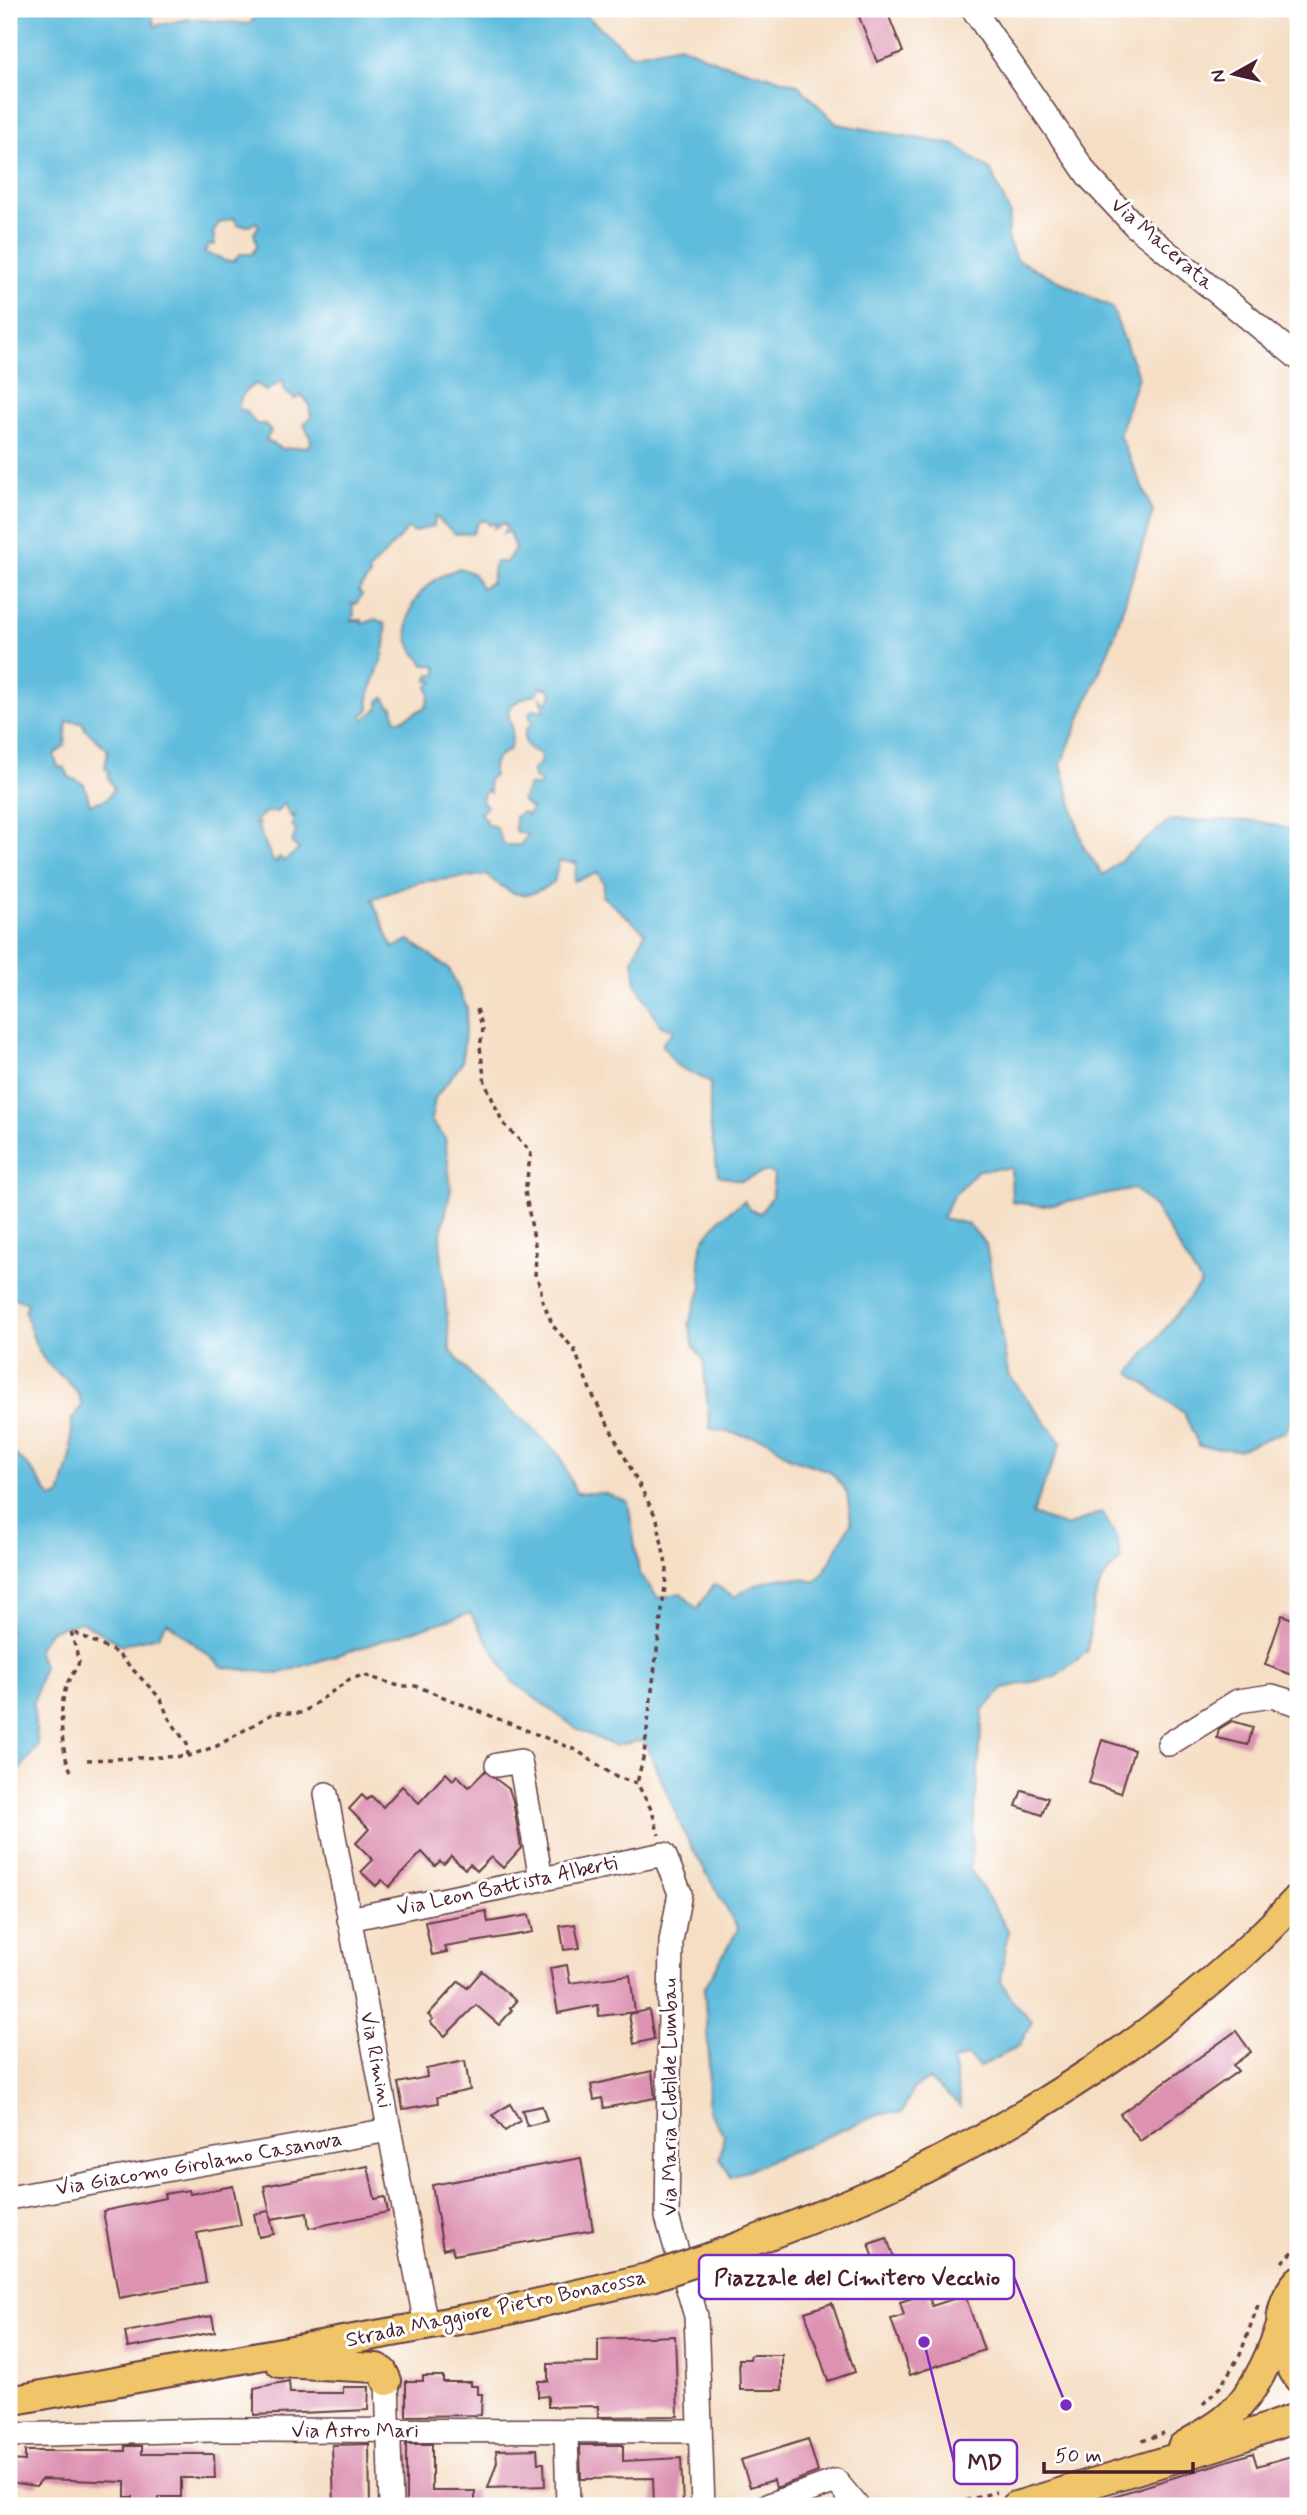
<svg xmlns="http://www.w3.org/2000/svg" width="1307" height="2515" viewBox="0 0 1307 2515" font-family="Mynerve,sans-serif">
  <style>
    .water { fill: #5fbcdd; stroke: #546e84; stroke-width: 2; fill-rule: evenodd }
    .building { fill: #dd92b2 }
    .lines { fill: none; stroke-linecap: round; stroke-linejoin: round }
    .minor-casing { stroke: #643c42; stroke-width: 26 }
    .major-casing { stroke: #643c42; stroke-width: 32 }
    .path { stroke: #643c42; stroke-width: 3.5; stroke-dasharray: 5 5; stroke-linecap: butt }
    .minor { stroke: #fff; stroke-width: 23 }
    .major { stroke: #f0c469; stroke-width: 28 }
    .major-bridge-casing { stroke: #643c42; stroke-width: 32; stroke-linecap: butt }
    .major-bridge { stroke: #f0c469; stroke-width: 28 }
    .labels { text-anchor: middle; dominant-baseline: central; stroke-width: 6; stroke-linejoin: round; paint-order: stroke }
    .street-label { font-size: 21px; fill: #4a1f2b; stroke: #fff }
    .leader { fill: none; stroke: #7b2cbf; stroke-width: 2.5 }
    .callout-dot { fill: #7b2cbf; stroke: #fff; stroke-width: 2.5 }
    .callout { fill: #fff; stroke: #7b2cbf; stroke-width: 2.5 }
    .callout-label { font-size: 23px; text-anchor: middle; font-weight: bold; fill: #4a1f2b }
  </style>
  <rect width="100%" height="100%" fill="#fff"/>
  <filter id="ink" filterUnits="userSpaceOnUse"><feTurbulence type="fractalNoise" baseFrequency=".0143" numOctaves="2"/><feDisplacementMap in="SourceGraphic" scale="14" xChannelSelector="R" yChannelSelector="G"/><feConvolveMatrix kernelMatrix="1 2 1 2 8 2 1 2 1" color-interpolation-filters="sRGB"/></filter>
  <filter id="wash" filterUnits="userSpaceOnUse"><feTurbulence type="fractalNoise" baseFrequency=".00686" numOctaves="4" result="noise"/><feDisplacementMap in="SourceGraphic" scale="28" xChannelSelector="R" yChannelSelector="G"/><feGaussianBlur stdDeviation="1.57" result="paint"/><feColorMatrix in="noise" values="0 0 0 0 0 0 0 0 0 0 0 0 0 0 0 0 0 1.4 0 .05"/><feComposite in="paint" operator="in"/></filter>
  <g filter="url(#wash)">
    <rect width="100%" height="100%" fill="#f5dec4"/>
    <path class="water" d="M9,9H151L154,26L189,19L250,24L259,9H579L631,55L680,45L718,62L797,84L837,124L955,145L991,171L1010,214L1007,238L1016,259L1112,308L1138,376L1119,435L1153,511L1114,637L1061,764L1083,846L1103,875L1170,820L1257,821L1298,831V1407L1286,1431L1238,1450L1199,1446L1184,1413L1130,1373L1201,1283L1155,1208L1135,1189L1044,1206L1012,1202L1011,1168L978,1170L953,1196L942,1218L968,1224L986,1244L1008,1374L1061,1443L1032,1514L1067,1527L1101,1512L1117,1537L1121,1560C1091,1583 1091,1616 1088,1651L1054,1677L1004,1688L983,1710L970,1869L1008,1930L1001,1981L1015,2004L1032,2021L1020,2045L980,2067L967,2056L953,2061L961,2107L929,2079L913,2089L902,2113H882L731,2177L720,2158L724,2134L708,2111L709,2058L704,1989L738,1929L686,1837L644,1740L614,1746L577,1729L513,1682L470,1613L278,1674L223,1667L167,1622L158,1636L122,1645L82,1622L51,1630L37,1649L43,1666L33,1705L38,1746L9,1783V1449L31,1469L51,1498L60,1496L71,1456L72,1419L82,1405C75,1379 56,1377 43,1358C34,1344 29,1327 25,1311L28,1303L9,1296ZM234,218L238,225L249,226L256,222L259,226L254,233L257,245L252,254H240L234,261H224L219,257L204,253L209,245H215L213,233L219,223ZM283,380L284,391L295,399L302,395L309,404L311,418L304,424L311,439L310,446L282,449L266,440L271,431L264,424H256L245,410H239C239,398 244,389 256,384L266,391ZM435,516L455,534L473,533L478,522L486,520L489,525L496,523L494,528L503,523L507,527L503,533L509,532L515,549L506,562H495L491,583L481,588L474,574L460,568C429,578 404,601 408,637C409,649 419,655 424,665H434L437,668V675H429L428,681L434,682L427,687L430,693L426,707L400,721L395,719L393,707L389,706L384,697L379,701V708L364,719L362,715L369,709C365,685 391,659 385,624L376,619L362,624V620H351L354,614L352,603L356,604L362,595L358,591L370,576L369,571L408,528L413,532L434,526ZM539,688H548L552,694L548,702L541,698L545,711L534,709L529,713L532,725L526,729C521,743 528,750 541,754L540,763L532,771L535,779L541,781L540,786H528L522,800L531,809L528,815L522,812L515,817V831L528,835L520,845H504L496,827L486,824V819L480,814L487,806L481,801L486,790L490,793L488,780L494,776C490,762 497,756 509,750C523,714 484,711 538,693ZM67,721L83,723L85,729L108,750L105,769L110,772L108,777L114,789L107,799L90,804L84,784L69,777L65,768L58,767L54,755L65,745ZM284,803L291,817L295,815L292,826L296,830L292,843L299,850L284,861L279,857L276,863L273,861L259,830V823L255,825L254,822L266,812H277ZM559,861L577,863L574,881L598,873L604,884L602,896L645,932L633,959L636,984L661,1026L674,1030L662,1044L676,1065L710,1082V1124L718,1175L741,1181L767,1171L774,1175L772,1197L760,1213L750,1210L744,1201L721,1218L703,1241L699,1259L702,1287L689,1323L694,1347L703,1359L710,1429L768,1440L791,1458L830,1471L847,1492L851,1523C837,1545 833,1563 815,1582C787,1574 759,1579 735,1597L714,1584L697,1609L681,1593L658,1598L639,1572L628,1502L604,1493H576L560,1456L525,1421L485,1392L450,1350L440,1239L451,1188L445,1138L431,1121L435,1098L462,1063L467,1008L449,969L409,940L393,948L372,899L419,882L486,875C514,896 523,903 554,882Z"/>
    <g id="blocks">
      <g class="building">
        <path d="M856,9H886L903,52L877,62Z"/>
        <path d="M1282,1615L1298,1621V1677L1265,1665Z"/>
        <path d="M1232,1721L1253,1727L1248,1745L1217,1738L1219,1729Z"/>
        <path d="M1102,1740L1134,1750L1121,1793L1089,1783Z"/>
        <path d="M485,1771L509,1789L513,1801L521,1848L503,1868L491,1857L477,1871L470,1864L465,1869L451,1856L444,1864L440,1861L435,1866L422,1852L389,1887L382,1880L376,1886L361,1872L373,1860L356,1843L369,1829L349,1809L362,1795L367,1800L371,1796L383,1807L402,1786L419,1803L446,1773L453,1780L457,1775L469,1787Z"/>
        <path d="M1022,1790L1048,1798L1042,1815L1016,1806Z"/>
        <path d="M486,1911L488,1922L529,1915L533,1932L445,1947L447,1952L432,1955L425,1922Z"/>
        <path d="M575,1924L580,1948L564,1950L560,1926Z"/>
        <path d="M567,1965L570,1983L630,1975L635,2012L599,2016L598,2005L558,2013L550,1968Z"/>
        <path d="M482,1971L516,2001L510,2008L512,2010L499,2025L476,2005L445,2036L430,2022L433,2019L428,2015L459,1981L467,1988Z"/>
        <path d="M649,2010L654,2039L634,2044L629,2014Z"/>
        <path d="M1236,2031L1251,2052L1233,2065L1238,2071L1140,2141L1120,2114Z"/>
        <path d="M465,2061L470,2090L437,2097L438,2103L403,2109L398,2083L427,2077L426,2069Z"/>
        <path d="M652,2071L655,2098L604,2108L602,2098L594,2100L591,2085Z"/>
        <path d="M510,2104L520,2121L505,2131L493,2115Z"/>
        <path d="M542,2106L547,2121L527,2126L522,2110Z"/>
        <path d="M581,2158L593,2230L454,2255L452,2247L443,2249L432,2185Z"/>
        <path d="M368,2166L375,2199L385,2197L388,2212L309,2228L307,2213L271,2219L264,2186Z"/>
        <path d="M233,2186L241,2225L197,2233L206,2282L119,2298L103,2211L165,2198L164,2194L189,2190L190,2194Z"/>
        <path d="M269,2211L274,2234L259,2237L254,2214Z"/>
        <path d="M887,2238L898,2270L880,2276L869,2244Z"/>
        <path d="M928,2293L932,2306L965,2295L984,2350L910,2375L891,2319L904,2315L900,2302Z"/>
        <path d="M832,2303L855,2372L828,2381L805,2312Z"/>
        <path d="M212,2316L215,2332L128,2348L125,2332Z"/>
        <path d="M675,2336L678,2416L598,2417V2406L548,2407V2396L538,2397V2381H548V2364L598,2363V2339Z"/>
        <path d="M751,2355H782V2390H740L739,2359H750Z"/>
        <path d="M423,2376H443V2382H471V2386H478V2394H482L481,2415L406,2416V2381H423Z"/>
        <path d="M289,2381L290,2393H343V2387H369L368,2410L254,2415V2388Z"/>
        <path d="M808,2439L818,2472L776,2488L774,2480L750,2487L741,2460Z"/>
        <path d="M369,2444L370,2506H334L332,2445Z"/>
        <path d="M406,2444H432V2491H475V2506H406Z"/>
        <path d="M580,2445H623V2461L681,2458L683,2506H654L653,2478L581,2479Z"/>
        <path d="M125,2446H142V2454H214L215,2478H181V2497H159V2505H133V2497H125V2482L42,2479L36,2486L9,2482V2460L25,2461V2451H125Z"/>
        <path d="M537,2449L538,2463H544L545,2486L488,2488L497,2462L496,2450Z"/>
        <path d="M1253,2453L1257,2466L1298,2454V2506H1092L1091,2503Z"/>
      </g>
    </g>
  </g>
  <g filter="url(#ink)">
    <use href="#blocks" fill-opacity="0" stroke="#643c42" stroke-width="2"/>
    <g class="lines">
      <defs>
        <g id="minor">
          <path d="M973,9L1089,177L1135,226L1298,358"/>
          <path d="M1169,1744L1238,1701L1272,1696L1298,1704"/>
          <path d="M497,1765L520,1761L541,1879"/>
          <path d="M326,1794L426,2325"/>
          <path d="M349,1919L664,1854L680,1893L671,1941L667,2217L696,2316L703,2506"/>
          <path d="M9,2198L389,2130"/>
          <path d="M387,2381L391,2506"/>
          <path d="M566,2433L568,2506"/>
          <path d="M9,2435L212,2430L700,2431"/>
          <path d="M766,2506L836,2481L857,2506"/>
        </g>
        <g id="major">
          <path d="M711,2257C782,2230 854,2204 922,2170C1055,2103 1198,2008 1298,1898"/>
          <path d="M1298,2281C1273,2309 1278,2349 1298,2378"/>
          <path d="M280,2363L377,2368L383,2372L387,2381"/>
          <path d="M9,2401L487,2315L651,2277"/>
          <path d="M1182,2447C1197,2437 1216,2428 1229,2416C1255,2392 1270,2358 1281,2325"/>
          <path d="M1016,2506L1219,2445L1298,2417"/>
        </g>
      </defs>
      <use href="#minor" class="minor-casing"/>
      <use href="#major" class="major-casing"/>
      <g class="path">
        <path d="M477,1009L483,1029L480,1047L485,1083L503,1123L531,1152L525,1191L536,1250L535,1277L541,1285V1297L553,1326L574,1349L591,1392L657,1519L667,1570L644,1754L637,1783"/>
        <path d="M87,1760L188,1756L217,1746L274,1713H302L350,1679L364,1675L399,1686H416L576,1750L616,1777L637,1783L652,1811L659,1835"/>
        <path d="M71,1771C60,1750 58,1704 68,1682C71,1675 76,1670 79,1662L71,1631L117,1653L161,1699L168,1717L187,1744L188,1756"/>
        <path d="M1282,2262L1298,2247"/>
        <path d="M1203,2404L1220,2387L1240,2355L1259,2302"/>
        <path d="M1142,2441L1164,2433"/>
        <path d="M946,2506L996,2492"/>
      </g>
      <use href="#minor" class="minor"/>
      <use href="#major" class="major"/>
      <defs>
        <path id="major-bridge" d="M651,2277L711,2257"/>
      </defs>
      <use href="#major-bridge" class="major-bridge-casing"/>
      <use href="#major-bridge" class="major-bridge"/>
    </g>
  </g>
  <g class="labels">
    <g class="street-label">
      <text transform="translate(1162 244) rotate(41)">Via Macerata</text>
      <text transform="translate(507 1886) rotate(-12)">Via Leon Battista Alberti</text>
      <text transform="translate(376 2060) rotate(79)">Via Rimini</text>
      <text transform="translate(670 2097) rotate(-90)">Via Maria Clotilde Lumbau</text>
      <text transform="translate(199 2164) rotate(-10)">Via Giacomo Girolamo Casanova</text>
      <text transform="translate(496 2309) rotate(-12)">Strada Maggiore Pietro Bonacossa</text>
      <text x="355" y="2431">Via Astro Mari</text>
    </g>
  </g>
  <path class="leader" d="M1066 2405L1014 2277M924 2342L954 2462"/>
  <g class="callout-dot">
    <circle cx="1066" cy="2405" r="7"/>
    <circle cx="924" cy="2342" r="7"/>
  </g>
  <g class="callout">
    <rect x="699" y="2255" width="315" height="44" rx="7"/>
    <rect x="954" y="2440" width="63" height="44" rx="7"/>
  </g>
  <g class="callout-label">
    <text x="857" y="2285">Piazzale del Cimitero Vecchio</text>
    <text x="985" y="2470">MD</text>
  </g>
  <rect width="1307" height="2515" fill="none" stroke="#fff" stroke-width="35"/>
  <g transform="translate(1234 74) rotate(262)" stroke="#ffffff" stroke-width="5" paint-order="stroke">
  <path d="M0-5L12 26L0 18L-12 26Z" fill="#4a1f2b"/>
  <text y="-10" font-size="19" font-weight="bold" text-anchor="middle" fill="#4a1f2b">N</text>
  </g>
  <path d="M1044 2462v10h149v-10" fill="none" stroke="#4a1f2b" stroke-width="3.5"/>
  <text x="1055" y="2462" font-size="21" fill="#4a1f2b" stroke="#ffffff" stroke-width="5" paint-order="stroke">50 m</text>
</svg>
